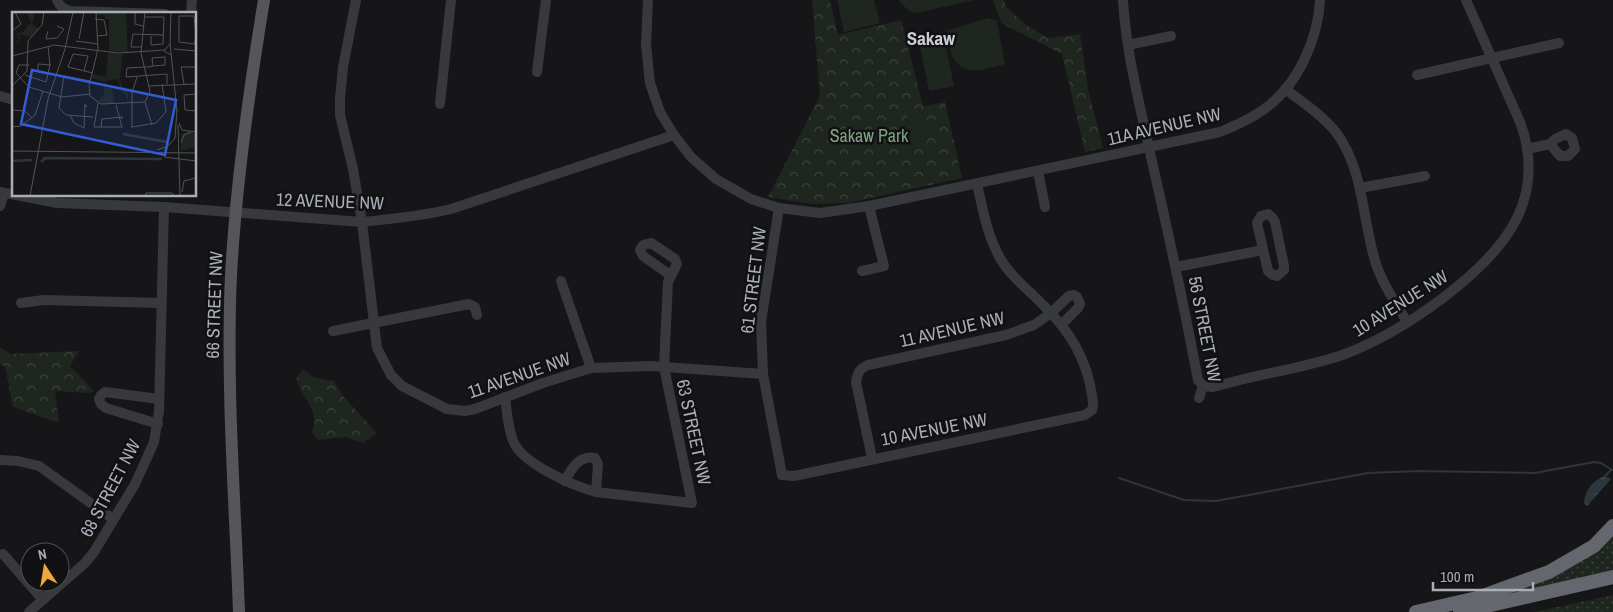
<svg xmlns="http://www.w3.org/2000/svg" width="1613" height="612" viewBox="0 0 1613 612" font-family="'Archivo Narrow',sans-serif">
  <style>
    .grass { fill: url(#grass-dots) }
    .forest { fill: url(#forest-crowns) }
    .garden { fill: #1e261f }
    .water { fill: url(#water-ripples) }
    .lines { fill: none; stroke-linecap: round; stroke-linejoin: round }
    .stream { stroke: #2d363c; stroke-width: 2 }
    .minor { stroke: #37393d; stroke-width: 10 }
    .major { stroke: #54565c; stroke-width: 12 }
    .highway { stroke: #64676e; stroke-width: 14 }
    .labels { text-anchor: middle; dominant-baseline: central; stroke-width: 5; stroke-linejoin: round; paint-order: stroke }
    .street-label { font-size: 18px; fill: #a9aeb8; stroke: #111113 }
    .park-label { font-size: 18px; fill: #80a281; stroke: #111113 }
    .neighbourhood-label { font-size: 19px; font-weight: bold; fill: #cacdd4; stroke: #111113 }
    .inset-river { fill: none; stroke: #2d363c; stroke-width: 2.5 }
    .inset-road { fill: none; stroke: #515358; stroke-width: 1 }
    .view { fill: #325cd3; fill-opacity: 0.15; stroke: #325cd3; stroke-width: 2.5 }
    .inset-edge { fill: none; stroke: #a9aeb8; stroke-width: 2.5 }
  </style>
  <defs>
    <pattern id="grass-dots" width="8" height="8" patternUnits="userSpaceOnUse" patternTransform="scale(1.25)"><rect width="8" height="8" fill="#1e261f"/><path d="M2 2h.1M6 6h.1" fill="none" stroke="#3c433d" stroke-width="1.8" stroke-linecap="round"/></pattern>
    <pattern id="forest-crowns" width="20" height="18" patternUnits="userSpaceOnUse" patternTransform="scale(1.25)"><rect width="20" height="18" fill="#1e261f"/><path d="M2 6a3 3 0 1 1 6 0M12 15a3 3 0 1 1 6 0" fill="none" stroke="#3c433d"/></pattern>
    <pattern id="water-ripples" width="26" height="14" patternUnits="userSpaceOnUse" patternTransform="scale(1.25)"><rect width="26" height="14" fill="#2d363c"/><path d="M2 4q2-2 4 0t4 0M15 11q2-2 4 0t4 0" fill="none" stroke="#495156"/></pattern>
  </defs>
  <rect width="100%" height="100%" fill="#161618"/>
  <g class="grass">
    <path d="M1613,531V573L1505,598L1561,573Z"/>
    <path d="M1613,595V612H1534Z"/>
  </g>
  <g class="forest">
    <path d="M812,0H830L838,35L901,20L923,106L945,102L962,178L848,203L811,204L768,197L820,96Z"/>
    <path d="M993,0H1004L1006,7L1026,25L1048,38L1080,34L1088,89L1103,148L1085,152L1062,54L1001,23Z"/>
    <path d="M0,347L10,354L79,351L70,366L94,391L89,393L55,391L59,423L13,407L5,367L0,364Z"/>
    <path d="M303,369L315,378L334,381L342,395L377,433L363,443L346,437L318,440L312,432C321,411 302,398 296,379Z"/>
  </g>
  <g class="garden">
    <path d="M837,0H874L880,23L844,32Z"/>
    <path d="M898,0H974L917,13L909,11Z"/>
    <path d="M988,18L997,21L1005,64C988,68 966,78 954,59C949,52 948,40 946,32L949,30Z"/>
    <path d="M943,32L954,86L929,91L918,37Z"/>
    <path d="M921,108L927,136L912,139L906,111Z"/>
  </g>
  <path class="water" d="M1605,476L1611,479L1587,506L1584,503C1585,490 1593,480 1605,476Z"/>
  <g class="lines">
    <g class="stream">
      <path d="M1605,476L1611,470"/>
      <path d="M1119,478L1184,500L1216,501L1368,473L1418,471L1535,473L1594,462L1601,463L1612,470"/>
    </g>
    <g class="minor">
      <path d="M57,0C59,6 65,10 71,11L165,14"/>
      <path d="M356,0L343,67L340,99V115L353,169L362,222L377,348L391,375L402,386L447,409L465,411L475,409L543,383L591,368L651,366L763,374"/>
      <path d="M648,0L646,45L650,83L660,112L674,135L691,157L716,179L751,199L779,208L820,213L869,206L1220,132C1237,125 1253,118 1267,107C1299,83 1318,38 1320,0"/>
      <path d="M1123,0C1126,53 1140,105 1151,157C1168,231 1184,306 1198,380L1203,386L1199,398"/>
      <path d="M191,14L192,0"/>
      <path d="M1128,45L1171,36"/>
      <path d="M537,72L546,0"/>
      <path d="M1417,75L1559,43"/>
      <path d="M1285,89C1302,102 1321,114 1335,131C1363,167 1362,215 1374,257C1380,281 1395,301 1407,322"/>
      <path d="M0,96L14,100"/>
      <path d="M440,104L451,0"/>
      <path d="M1527,149L1550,144L1555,139L1566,134L1572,138L1575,149L1568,156H1560L1550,144"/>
      <path d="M1038,171L1045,207"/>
      <path d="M1360,188L1425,176"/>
      <path d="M0,192L57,203L164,207L362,222C392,219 422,216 451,209L674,135"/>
      <path d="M0,206L4,194"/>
      <path d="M779,208L761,322L763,374L782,475L794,476L1085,415L1092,410C1095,402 1091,393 1090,384C1081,345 1061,322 1033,295C1021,284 1008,272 1000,258C987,235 983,210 977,184"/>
      <path d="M1268,214L1272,217L1275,222L1284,266V270L1277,276L1273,275L1268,271L1257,223L1261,216Z"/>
      <path d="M1176,267L1263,250"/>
      <path d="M862,271L884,266L869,206"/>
      <path d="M561,281L591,368"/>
      <path d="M21,303L44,300L161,303"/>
      <path d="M333,331L469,304L475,307L477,315"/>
      <path d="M1203,386L1213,387C1238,380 1264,374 1290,369C1308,364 1327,361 1345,354C1402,332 1490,273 1517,218C1532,188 1532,153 1520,122L1466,0"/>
      <path d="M505,397C507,412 508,430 514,443C524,464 573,486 596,492L692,503L664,367L668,282L677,264L675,259L651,243L643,245L640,250L643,256L670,275"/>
      <path d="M158,424L106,408L101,404L99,399L101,395L105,392L159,399"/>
      <path d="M872,458L856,382C858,372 859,369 868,365L1006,335L1034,325L1051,313L1069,296L1074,295L1077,297L1080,304L1078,308L1062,324"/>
      <path d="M0,460L18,461L39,466L113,519"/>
      <path d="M565,481C571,469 579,455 595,458L598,464L596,492"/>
      <path d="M3,554L43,600"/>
      <path d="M29,612L85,563L94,552L135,484L146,460L154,442L159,411L164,207"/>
    </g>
    <path class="major" d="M239,612C235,500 226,387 231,275C236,182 249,91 264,0"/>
    <g class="highway">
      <path d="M1416,612L1477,598L1549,572L1594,546L1613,526"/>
      <path d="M1460,612L1613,577"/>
    </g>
  </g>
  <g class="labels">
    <g class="street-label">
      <text transform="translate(1164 126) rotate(-13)">11A AVENUE NW</text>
      <text transform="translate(330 201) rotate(2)">12 AVENUE NW</text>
      <text transform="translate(753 280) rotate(-83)">61 STREET NW</text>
      <text transform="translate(1400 303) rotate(-32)">10 AVENUE NW</text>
      <text transform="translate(214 305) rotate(-88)">66 STREET NW</text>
      <text transform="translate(952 329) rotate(-13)">11 AVENUE NW</text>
      <text transform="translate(1205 329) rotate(79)">56 STREET NW</text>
      <text transform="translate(519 375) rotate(-19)">11 AVENUE NW</text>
      <text transform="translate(934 429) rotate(-11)">10 AVENUE NW</text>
      <text transform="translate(694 432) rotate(78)">63 STREET NW</text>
      <text transform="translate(110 488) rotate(-62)">68 STREET NW</text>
    </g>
    <g class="park-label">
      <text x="869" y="135">Sakaw Park</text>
    </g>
    <g class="neighbourhood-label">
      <text x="931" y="38">Sakaw</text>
    </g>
  </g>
  <g transform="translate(12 12)">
    <rect width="184" height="184" fill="#161618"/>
    <path d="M176,119L184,123V135L169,139V122Z" fill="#1e261f"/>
    <path d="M14,0H23L20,12L27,17L19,25L8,22V29L0,33L7,28L4,19L6,21L11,20L19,10ZM85,0H114L116,40L97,39V7H93V3H85ZM96,41L111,42L108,66L110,77L116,81V92L114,83L109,79L106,67L94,69V76H100L103,92L85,90L92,82L93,70L80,66L81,62L94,65Z" fill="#1e261f"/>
    <path class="inset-river" d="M111,122L155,130M0,149L20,148M29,150L33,146L150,147"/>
    <path class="inset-road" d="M84,0L86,37L77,74L78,84L89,92L133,90M123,0V12L131,14M133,0L129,41L138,79L133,90M159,0L158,31L165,99M133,5H152L151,32L139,33V24M83,7L92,8L95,23L85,24M0,19L9,12L3,0M36,19L34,27L45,26L52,17L45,14M184,24L182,4H167V30L182,32L184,27M67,27L72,0M64,29L86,32M158,32L152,39L159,43M129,35H119L121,22L152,23M162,37L184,39M0,44L42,33L106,41L153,38M17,53H7L4,61L17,75L50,85L78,82M141,54L140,46L153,45V53L141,54L136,55H132L115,56L114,65L155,62V72M72,59L76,44L61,42L56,55L81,61M37,62L26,60V52L39,53M13,63L34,70L38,53L36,34M78,69L52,64L47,96L54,103L81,105M150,72L154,100M172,72L169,55H184M0,74L15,59L16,29L30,13L32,0M137,74L184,72M184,82L172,83L173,98L184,99M133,90L140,113M86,91L82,115H110L104,93M0,98L13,99L20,106M58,103L62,111L72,116L73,92L75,95M167,111L170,118L184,120M166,113L168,184M0,115L9,114L23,103L31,79M89,115L90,107L111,105L109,107M120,115L144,111L154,100M120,116V81L125,65M169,131L172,123L179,120M145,138L156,134L163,126L165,97M0,139L184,141M152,145L184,149M170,180L172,169L184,166M18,184L36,87L53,37L61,0M133,184L134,181H160L162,184"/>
    <path class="view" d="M20,58L164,88L153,143L9,112Z"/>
    <rect width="184" height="184" class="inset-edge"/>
  </g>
  <g transform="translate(45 567) rotate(348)"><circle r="24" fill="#111113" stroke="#4e5055"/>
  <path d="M0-4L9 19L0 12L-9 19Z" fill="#eda73a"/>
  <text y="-8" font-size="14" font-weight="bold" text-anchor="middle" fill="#a9aeb8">N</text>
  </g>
  <path d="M1433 582v8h100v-8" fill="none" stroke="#a9aeb8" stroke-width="2.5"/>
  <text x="1440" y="582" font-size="15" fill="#a9aeb8" stroke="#111113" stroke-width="4" paint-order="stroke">100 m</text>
</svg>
